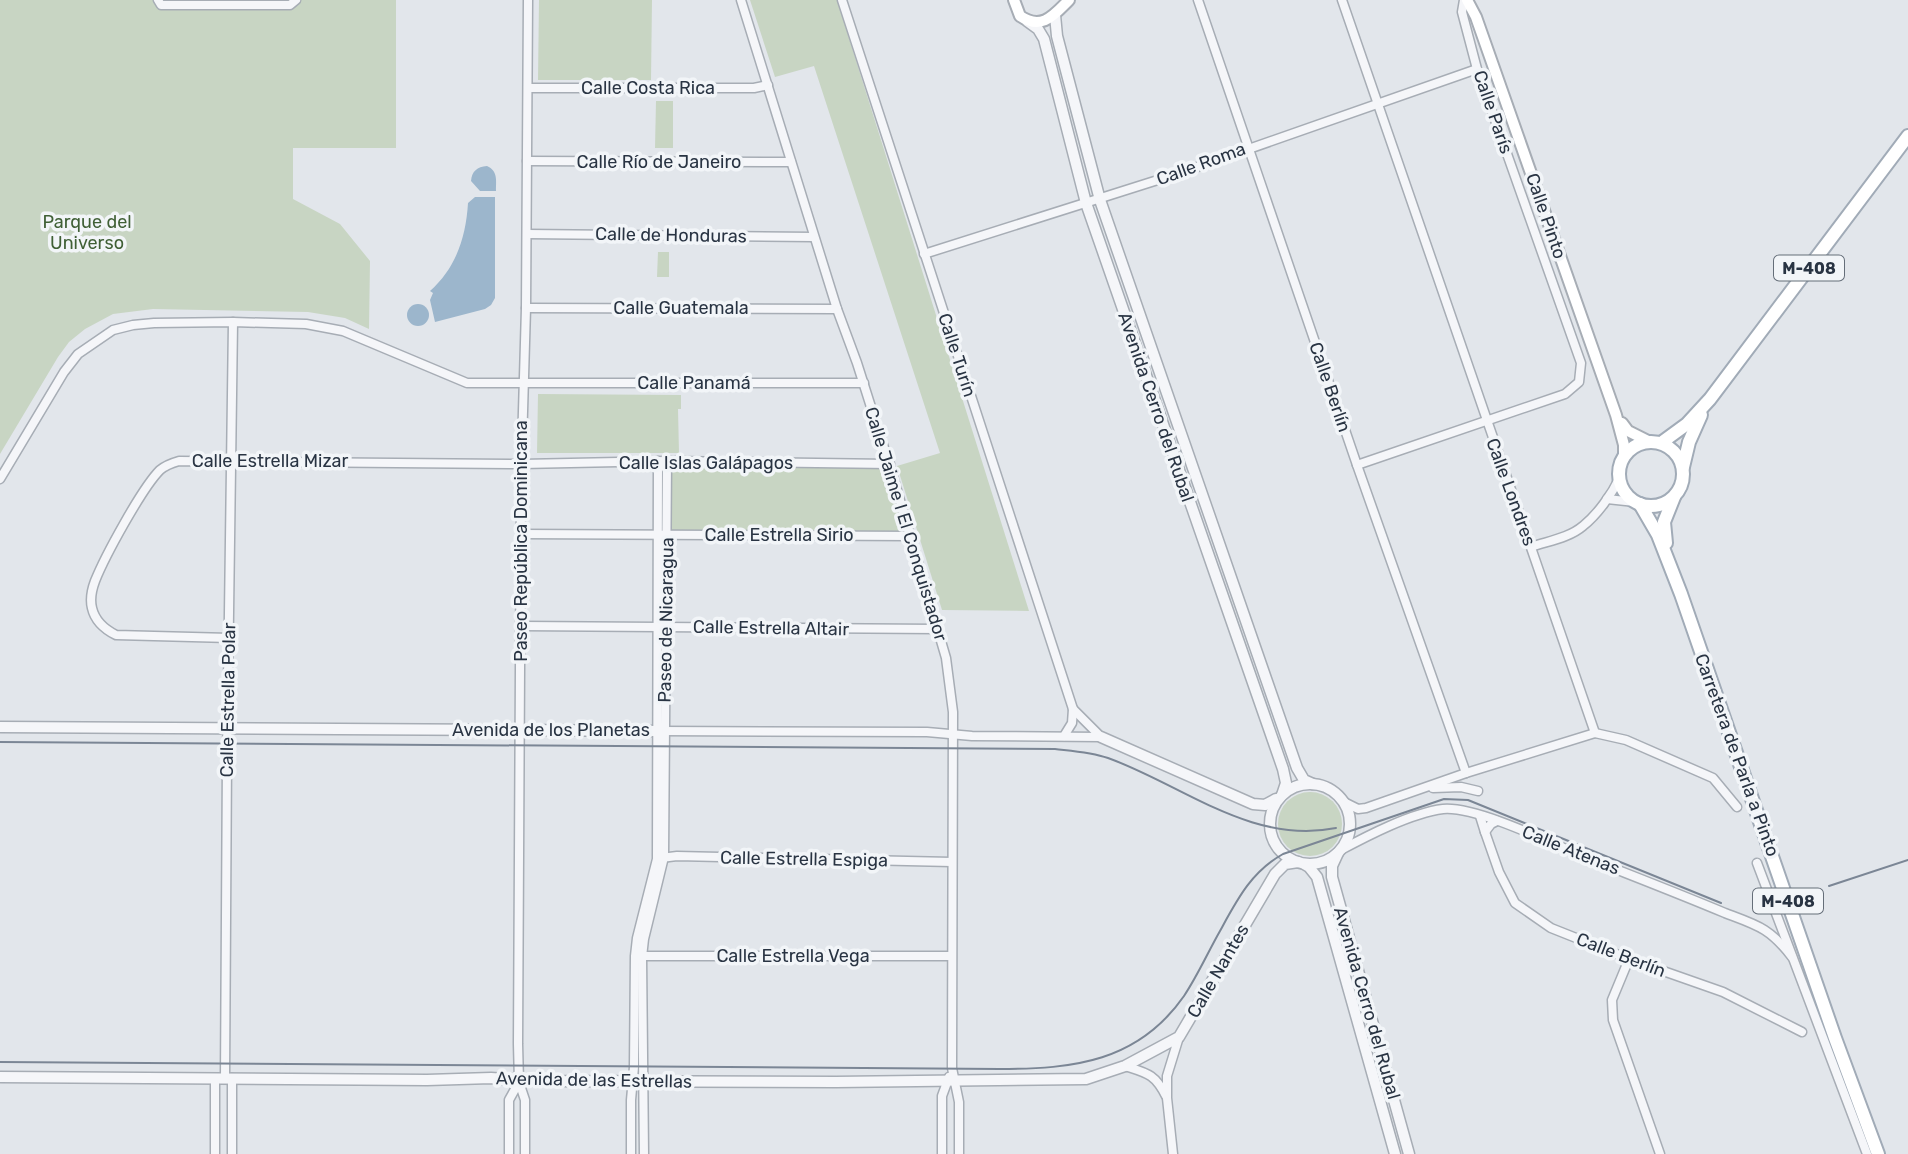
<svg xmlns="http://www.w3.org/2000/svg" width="1908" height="1154" viewBox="0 0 1908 1154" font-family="Rubik,sans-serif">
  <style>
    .green { fill: #c8d5c3 }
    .water { fill: #9cb6cc }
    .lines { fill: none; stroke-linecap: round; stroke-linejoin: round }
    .minor-casing { stroke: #a7adb5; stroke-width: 11 }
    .tertiary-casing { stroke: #a7adb5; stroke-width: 13 }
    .secondary-casing { stroke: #a7adb5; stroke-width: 14 }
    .primary-casing { stroke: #a1abb7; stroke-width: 16 }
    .minor { stroke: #f5f6f9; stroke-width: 8 }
    .tertiary { stroke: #f5f6f9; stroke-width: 10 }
    .secondary { stroke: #fff; stroke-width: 10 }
    .primary { stroke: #fff; stroke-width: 12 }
    .tram { stroke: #7b8695; stroke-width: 2 }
    .labels { text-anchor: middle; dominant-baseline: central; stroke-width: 7; stroke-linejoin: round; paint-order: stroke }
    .shield { fill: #f2f5f8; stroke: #656e79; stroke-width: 2 }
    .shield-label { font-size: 16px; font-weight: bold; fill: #293443 }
    .street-label { font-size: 18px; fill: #293443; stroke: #f2f5f8 }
    .park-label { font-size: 18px; fill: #406036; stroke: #f2f5f8 }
  </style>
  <rect width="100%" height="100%" fill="#e2e6eb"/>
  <g class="green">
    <path d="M0,0H396V148H293V199L340,224L370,261L369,329L345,318L308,312L153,309L113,314L85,329L69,342L58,357L0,454Z"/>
    <path d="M539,0H652L651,80H538Z"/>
    <path d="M750,0H837L1029,611L942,610L897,466L940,453L814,66L775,77Z"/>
    <path d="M656,101H673V148H655Z"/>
    <path d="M658,252H669V277H657Z"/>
    <path d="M538,394L681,395V409H678L679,453H537Z"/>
    <path d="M667,465H889L910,535L666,534Z"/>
    <circle cx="1310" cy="824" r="32"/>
  </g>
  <g class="water">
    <path d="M487,166C498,171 496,180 496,191H480L471,181C472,171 477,167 487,166Z"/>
    <path d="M475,197H495V298L491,305L485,309L435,322L430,300L433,293L430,291C456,268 466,237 468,203Z"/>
    <circle cx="418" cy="315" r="11"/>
  </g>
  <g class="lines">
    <defs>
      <g id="minor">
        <path d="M158,0L161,5H290L296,0"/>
        <path d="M741,0L837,309L857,363L892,473L946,658L953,712L952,1068L959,1102V1154"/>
        <path d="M842,0L1073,709L1072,723L1064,736"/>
        <path d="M1198,0L1357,465L1466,773"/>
        <path d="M1342,0L1595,733L1466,773L1366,808L1358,809L1344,802"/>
        <path d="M528,88H754L768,85"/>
        <path d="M527,161L791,162"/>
        <path d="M527,234L814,237"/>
        <path d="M924,254L1183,172L1477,69"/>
        <path d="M526,308L837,309"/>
        <path d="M1357,465L1565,394L1579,382L1581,363L1477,69L1462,12L1464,0"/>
        <path d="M0,479L64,372L78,354L113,330L133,325L154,323L233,322L306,324L343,331L467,383H864"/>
        <path d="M1607,499L1635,502"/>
        <path d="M521,534L911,536"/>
        <path d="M1531,547C1548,541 1569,538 1583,526C1598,514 1612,494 1620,477"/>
        <path d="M521,626L938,629"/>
        <path d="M230,638L116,635C104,629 95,621 92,608C90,600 92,589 95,581C105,556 142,488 160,470C166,465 172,463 179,461L522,464L667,461L890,464"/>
        <path d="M1073,709L1101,737"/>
        <path d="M660,731L927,732L972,736L1101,737"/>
        <path d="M1595,733L1626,740L1713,778L1737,807"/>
        <path d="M1433,788L1461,787L1478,791"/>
        <path d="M1480,816L1485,832L1491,824L1497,821"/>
        <path d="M1485,832L1499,872L1515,903L1551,928L1629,959L1723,992L1802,1032"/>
        <path d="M1339,851C1367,836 1411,813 1443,809C1474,806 1545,840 1575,853C1625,873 1675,892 1725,913C1757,925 1770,928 1792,957"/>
        <path d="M661,858L677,856L952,862"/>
        <path d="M1757,863L1867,1154"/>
        <path d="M638,956H951"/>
        <path d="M1629,959L1612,1000L1613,1020L1660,1154"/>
        <path d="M1125,1066C1147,1073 1155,1074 1166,1096"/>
        <path d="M215,1078V1154"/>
        <path d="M225,1078L227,758L233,322"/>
        <path d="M232,1078V1154"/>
        <path d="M509,1154V1100L519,1082"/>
        <path d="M525,1154V1100L519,1082L518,1044L521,480L526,308L528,0"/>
        <path d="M631,1154V1100L634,1067L635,956L637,938L657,859L658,461"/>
        <path d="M644,1154L642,957L644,939L664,857L667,461"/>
        <path d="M942,1154V1096L949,1077"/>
        <path d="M1173,1154L1167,1098V1076L1179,1037"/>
      </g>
      <g id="tertiary">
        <path d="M1055,15L1057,36L1100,200L1297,768L1304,780L1313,784"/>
        <path d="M1027,21L1038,29L1044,39L1086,203L1283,769L1286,783L1282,795"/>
        <path d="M0,727L658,731"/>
        <path d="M1101,737L1253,804L1265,805L1276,799"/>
        <circle cx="1310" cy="824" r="40"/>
        <path d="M1338,853L1332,866V877L1409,1154"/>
        <path d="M1304,864L1309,867L1317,877L1395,1154"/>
        <path d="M0,1077L427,1080L491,1078L538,1081L836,1082L1086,1079L1125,1066L1179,1037L1275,874L1285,864L1298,862"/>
      </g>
      <g id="secondary">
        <path d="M1014,0L1020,16C1042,31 1054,15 1069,0"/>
        <path d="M1467,0L1476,17L1616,415L1624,445V458"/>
        <path d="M1622,423L1628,431L1650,442"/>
      </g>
      <g id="primary">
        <circle cx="1651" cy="474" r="32"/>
        <path d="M1661,443L1687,424L1710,399L1908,136"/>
        <path d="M1683,467L1689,442L1701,415"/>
        <path d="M1640,504L1658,535L1681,594L1835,1038L1878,1154"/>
        <path d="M1666,543L1664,522L1674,497"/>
      </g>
    </defs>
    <use href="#minor" class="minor-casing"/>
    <use href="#tertiary" class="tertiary-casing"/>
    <use href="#secondary" class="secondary-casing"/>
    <use href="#primary" class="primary-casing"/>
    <use href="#minor" class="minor"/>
    <use href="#tertiary" class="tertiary"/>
    <use href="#secondary" class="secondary"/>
    <use href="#primary" class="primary"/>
    <g class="tram">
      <path d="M0,742L1055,749C1073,751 1091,752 1108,758C1183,785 1251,845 1336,828"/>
      <path d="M1829,886L1908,860"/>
      <path d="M0,1062L1000,1069C1073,1069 1138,1062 1184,996C1198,975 1208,952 1220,931C1237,900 1251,872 1283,854L1444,799L1468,800L1721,903"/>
    </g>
  </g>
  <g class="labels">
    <g class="shield">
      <rect x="1774" y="255.5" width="70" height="25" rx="5"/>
      <rect x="1753" y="888.5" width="70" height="25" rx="5"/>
    </g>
    <g class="shield-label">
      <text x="1809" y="268">M-408</text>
      <text x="1788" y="901">M-408</text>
    </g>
    <g class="street-label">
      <text x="648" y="88">Calle Costa Rica</text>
      <text transform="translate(1493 112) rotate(71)">Calle París</text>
      <text x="659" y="162">Calle Río de Janeiro</text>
      <text transform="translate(1201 164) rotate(-20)">Calle Roma</text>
      <text transform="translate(1546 216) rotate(71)">Calle Pinto</text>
      <text transform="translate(671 235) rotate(1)">Calle de Honduras</text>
      <text x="681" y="308">Calle Guatemala</text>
      <text transform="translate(957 355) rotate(72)">Calle Turín</text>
      <text x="694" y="383">Calle Panamá</text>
      <text transform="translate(1330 387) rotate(71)">Calle Berlín</text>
      <text transform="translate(1156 407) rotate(71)">Avenida Cerro del Rubal</text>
      <text x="270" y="461">Calle Estrella Mizar</text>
      <text x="706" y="463">Calle Islas Galápagos</text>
      <text transform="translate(1511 492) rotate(70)">Calle Londres</text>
      <text transform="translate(906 524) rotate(73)">Calle Jaime I El Conquistador</text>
      <text x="779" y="535">Calle Estrella Sirio</text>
      <text transform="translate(521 541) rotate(-90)">Paseo República Dominicana</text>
      <text transform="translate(666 620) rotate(-89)">Paseo de Nicaragua</text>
      <text transform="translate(771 628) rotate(1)">Calle Estrella Altair</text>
      <text transform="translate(228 700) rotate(-89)">Calle Estrella Polar</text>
      <text x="551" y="730">Avenida de los Planetas</text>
      <text transform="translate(1737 755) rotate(70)">Carretera de Parla a Pinto</text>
      <text transform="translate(1571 850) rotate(22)">Calle Atenas</text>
      <text transform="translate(804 859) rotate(1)">Calle Estrella Espiga</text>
      <text transform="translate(1621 955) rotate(21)">Calle Berlín</text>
      <text x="793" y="956">Calle Estrella Vega</text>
      <text transform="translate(1218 971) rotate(-60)">Calle Nantes</text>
      <text transform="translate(1367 1003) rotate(74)">Avenida Cerro del Rubal</text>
      <text transform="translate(594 1080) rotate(1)">Avenida de las Estrellas</text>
    </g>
    <g class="park-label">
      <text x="87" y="222">Parque del<tspan x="87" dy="21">Universo</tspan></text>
    </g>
  </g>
</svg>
